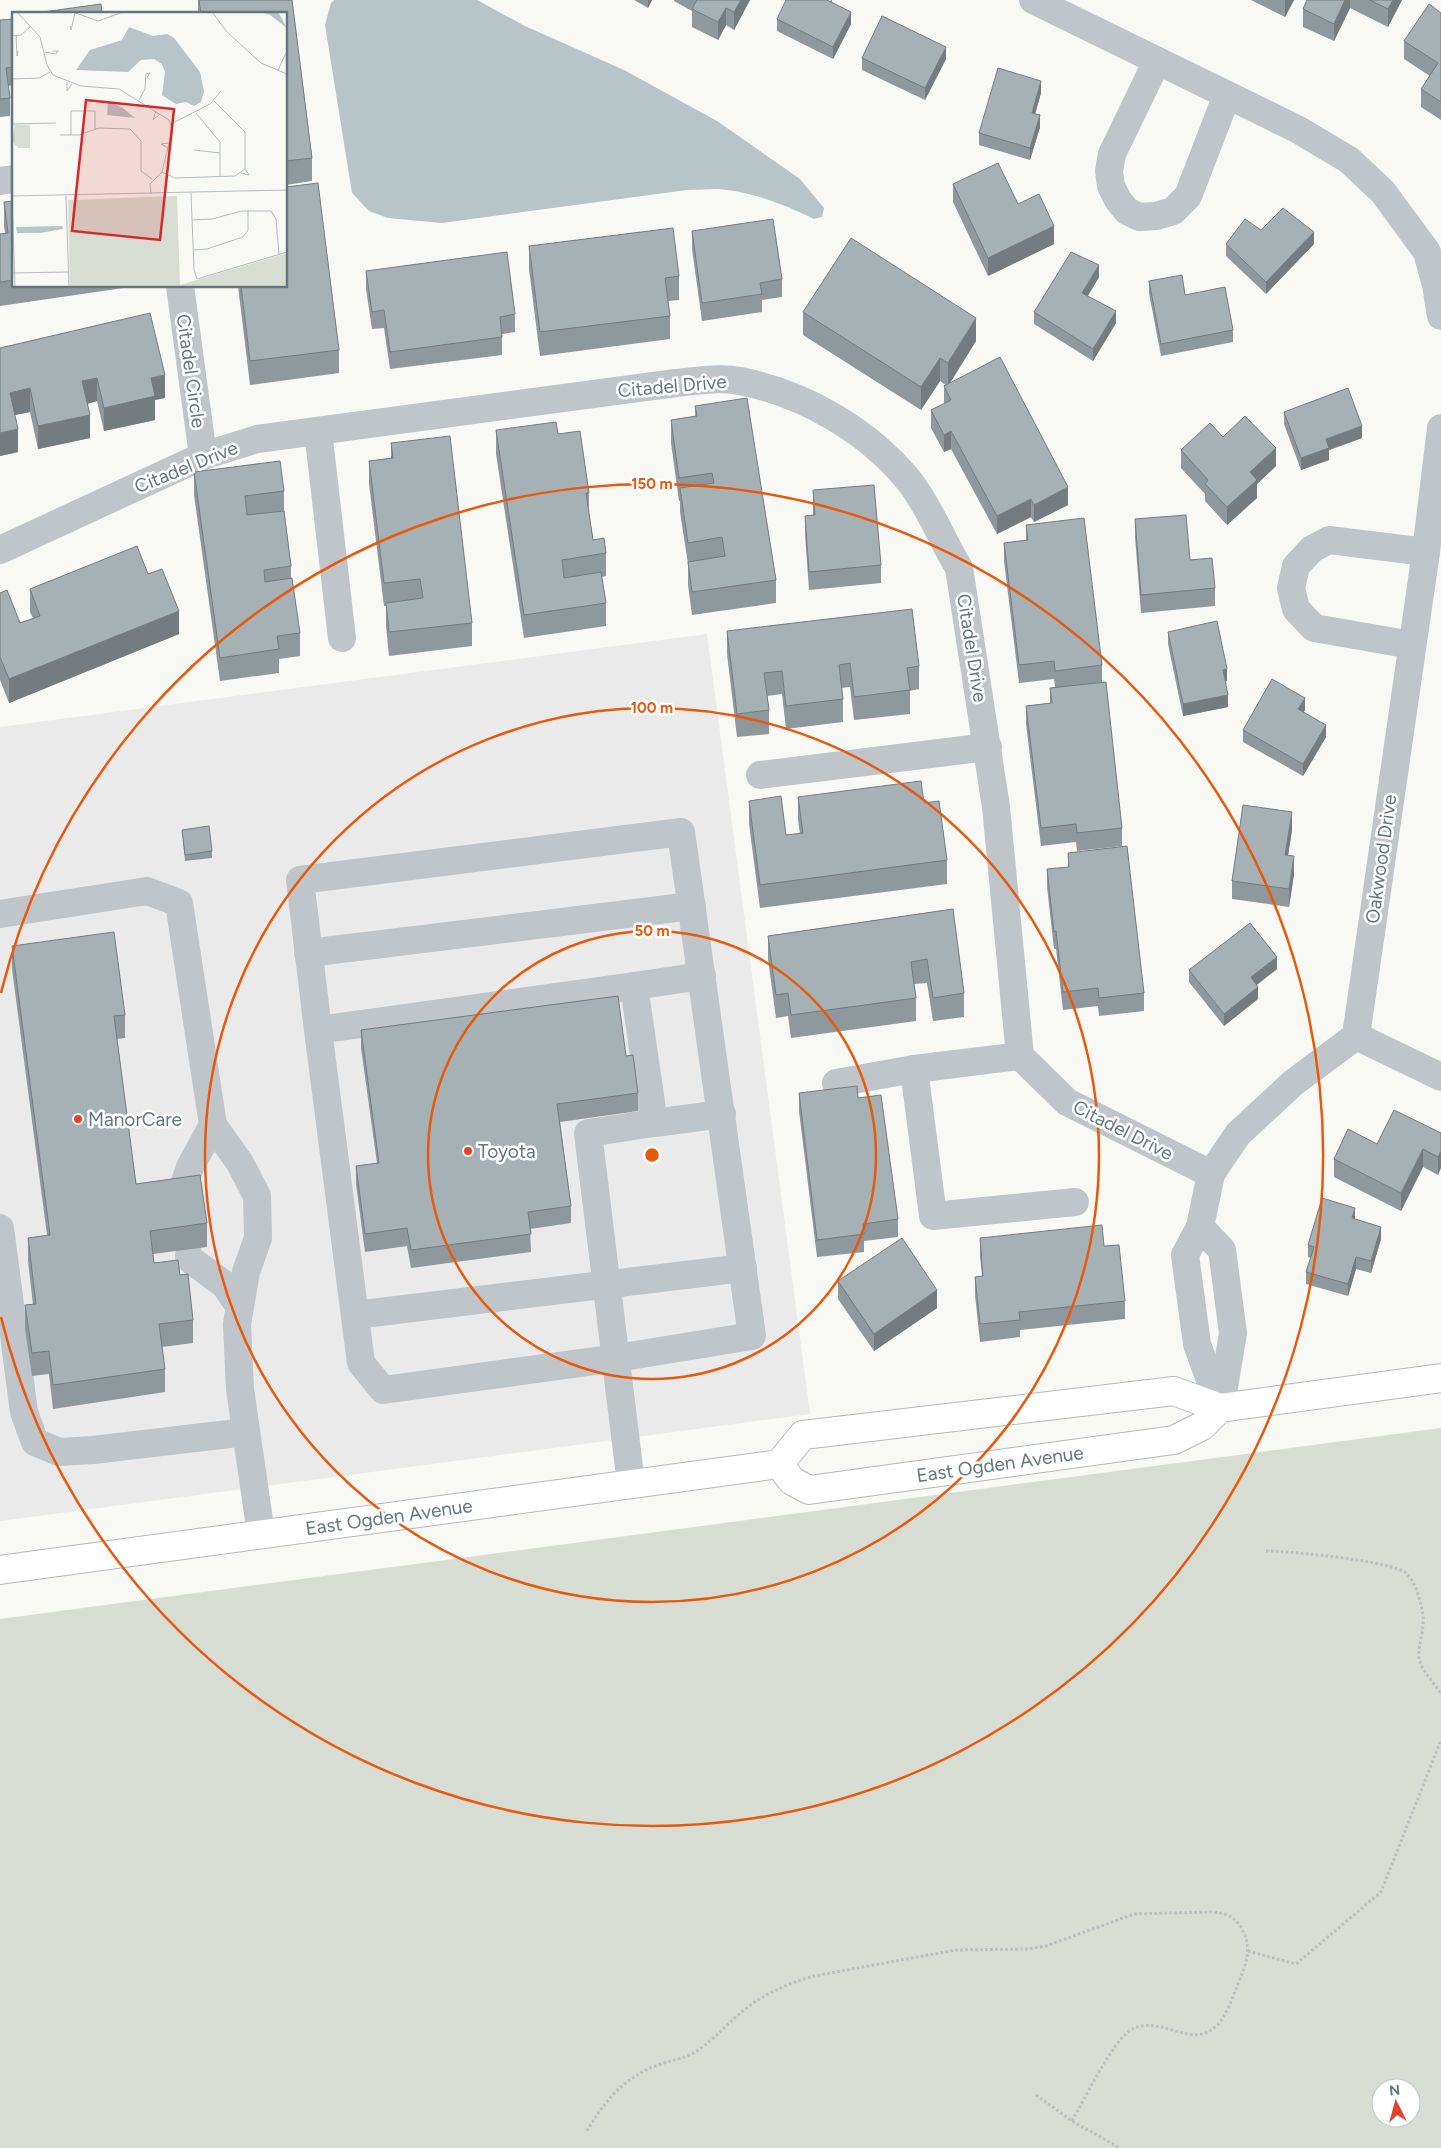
<svg xmlns="http://www.w3.org/2000/svg" width="1441" height="2148" viewBox="0 0 1441 2148" font-family="Figtree,sans-serif">
  <style>
    .built { fill: #e9eae9 }
    .green { fill: #d8ddd4; fill-rule: evenodd }
    .water { fill: #b7c5c8 }
    .lines { fill: none; stroke-linecap: round; stroke-linejoin: round }
    .major-casing { stroke: #b3b9bc; stroke-width: 30 }
    .path { stroke: #b9bec0; stroke-width: 3; stroke-dasharray: 2.5 2.5; stroke-linecap: butt }
    .minor { stroke: #bfc5c8; stroke-width: 28 }
    .major { stroke: #fff; stroke-width: 28 }
    .wall { fill: #8f989c }
    .shaded-wall { fill: #747c7f }
    .building { fill: #a6b1b5; stroke: #747c7f }
    .ring { fill: none; stroke: #e8590c; stroke-width: 2.5 }
    .poi-dot { fill: #e2432c; stroke: #fff; stroke-width: 2 }
    .labels { text-anchor: middle; dominant-baseline: central; stroke-width: 5; stroke-linejoin: round; paint-order: stroke }
    .street-label { font-size: 19px; fill: #637780; stroke: #fff }
    .poi-label { font-size: 19px; fill: #637780; stroke: #fff; text-anchor: start }
    .inset-road { fill: none; stroke: #b3bcbf; stroke-width: 1 }
    .view { fill: #d62828; fill-opacity: 0.15; stroke: #d62828; stroke-width: 2.5 }
    .inset-edge { fill: none; stroke: #637780; stroke-width: 2.5 }
    .centre { fill: #e8590c; stroke: #fff; stroke-width: 2.5 }
    .ring-label { font-size: 15px; text-anchor: middle; font-weight: bold; fill: #e8590c; stroke: #fff; stroke-width: 5; stroke-linejoin: round; paint-order: stroke }
  </style>
  <rect width="100%" height="100%" fill="#f8f8f5"/>
  <path class="built" d="M707,634L810,1414L0,1521V727Z"/>
  <path class="green" d="M1441,1428V2148H0V1619ZM1381,2088H1411V2118H1381Z"/>
  <path class="water" d="M334,0H477L525,26L624,70L717,121L800,179L824,208L822,217L814,219C786,205 750,191 718,189C708,189 697,190 687,190L442,223L388,218L369,211L352,193L325,25L331,3Z"/>
  <g class="lines">
    <defs>
      <g id="major">
        <path d="M779,1464L792,1481L809,1490L1174,1440L1202,1426L1220,1408"/>
        <path d="M0,1570L779,1464L803,1435L1174,1391L1220,1408L1441,1378"/>
      </g>
    </defs>
    <use href="#major" class="major-casing"/>
    <g class="path">
      <path d="M1266,1551C1288,1551 1396,1561 1407,1574C1417,1585 1421,1603 1423,1616C1425,1631 1416,1648 1420,1662C1424,1673 1435,1684 1441,1694"/>
      <path d="M1248,1951L1296,1964L1381,1892L1441,1740"/>
      <path d="M1036,2095L1072,2121L1120,2148"/>
      <path d="M587,2131C605,2100 625,2076 661,2064C673,2060 686,2058 697,2051C714,2039 727,2024 743,2011C763,1994 789,1983 814,1976L956,1950L1028,1949L1046,1946L1134,1914L1212,1912C1228,1913 1237,1918 1244,1933C1252,1952 1245,1966 1238,1984C1232,1998 1227,2017 1215,2027C1191,2050 1158,2012 1129,2031C1112,2043 1084,2100 1072,2121"/>
    </g>
    <g class="minor">
      <path d="M1033,0L1297,129L1349,160L1383,192L1427,252L1436,285L1441,316"/>
      <path d="M1157,61L1112,154L1109,171L1111,186L1118,200L1127,211L1139,217L1156,216L1173,211L1188,196L1227,95"/>
      <path d="M0,181L14,179"/>
      <path d="M180,286L203,456"/>
      <path d="M318,431L342,638"/>
      <path d="M0,550L203,456L257,439L676,383C696,381 720,377 740,381C805,394 869,431 910,482C930,508 942,540 959,568L996,807L1020,1056L1067,1102L1211,1174"/>
      <path d="M1412,645L1314,628L1296,609L1291,588L1296,566L1312,549L1329,540L1426,552"/>
      <path d="M760,775L988,747"/>
      <path d="M0,914L147,891L179,903L213,1125L240,1163L257,1196L258,1238L246,1272L237,1324L240,1389L261,1534"/>
      <path d="M308,953L692,906"/>
      <path d="M634,986L702,976"/>
      <path d="M318,1030L361,1363L383,1390L617,1358L752,1336L681,832L300,880L318,1030L634,986L654,1123L588,1133L631,1484"/>
      <path d="M1356,1036L1441,1077"/>
      <path d="M914,1069L933,1216L1075,1202"/>
      <path d="M836,1083L914,1069L1020,1056"/>
      <path d="M654,1123L722,1114"/>
      <path d="M182,1191L190,1167L213,1125"/>
      <path d="M1200,1227L1222,1250L1233,1333L1221,1405"/>
      <path d="M0,1228L24,1412L35,1442L59,1452L93,1450L246,1432"/>
      <path d="M189,1256L191,1260L225,1285L240,1307"/>
      <path d="M355,1315L743,1268"/>
      <path d="M1220,1408L1197,1344L1185,1255L1200,1227L1211,1174L1238,1134L1293,1083L1356,1036L1426,552L1441,428"/>
    </g>
    <use href="#major" class="major"/>
  </g>
  <g class="wall">
    <path d="M198,0H292L312,158V181L286,185V14H198Z"/>
    <path d="M634,0H652L648,8Z"/>
    <path d="M674,0H750L734,30L726,25L718,40L692,27V11L674,1Z"/>
    <path d="M832,0V2L851,24L833,59L777,31V19Z"/>
    <path d="M1251,0H1294L1285,17Z"/>
    <path d="M1307,0H1402L1388,27L1350,8L1334,41L1303,27V9Z"/>
    <path d="M1441,13V120L1421,107V89L1430,76L1404,59V41Z"/>
    <path d="M0,20L14,26V85L8,86L10,98V116L0,117Z"/>
    <path d="M862,58L946,59L925,100L862,70Z"/>
    <path d="M1041,93L1035,113L1040,127L1030,160L979,145V133Z"/>
    <path d="M953,184L1018,204L1054,244L988,276L953,202Z"/>
    <path d="M14,201V286H137L0,306V234L5,233L4,226V202Z"/>
    <path d="M1261,230L1314,244L1266,294L1226,256V244Z"/>
    <path d="M692,231L782,279V297L762,300V312L702,321L692,249Z"/>
    <path d="M529,246L679,276V300L668,301L670,316V339L540,356L529,269Z"/>
    <path d="M366,271L515,314V332L502,334V355L390,369L384,328L372,329L366,289Z"/>
    <path d="M1099,277L1088,296L1116,323L1093,361L1034,324V312Z"/>
    <path d="M1149,281L1185,295L1233,330V342L1161,356L1149,293Z"/>
    <path d="M238,286H286L339,350V373L250,385Z"/>
    <path d="M803,312L976,341L950,383L1068,505L1034,522L1031,517L997,534L951,449L944,452L931,428V410L944,404V386L946,385L940,381L921,410L803,335Z"/>
    <path d="M0,348L165,398L155,400V420L104,431L97,401L87,404L90,438L38,449L30,412L15,415L18,452L0,456Z"/>
    <path d="M695,406L776,580V603L692,615L688,585V564L680,512V501H679L671,443V420L695,416Z"/>
    <path d="M1284,412L1362,438L1329,450V460L1301,470L1284,424Z"/>
    <path d="M496,430L558,434L589,493V514L593,540L606,553V576L602,577L606,603V626L524,638L496,454Z"/>
    <path d="M1223,437L1276,466L1257,484V498L1227,525L1205,501V494L1181,468V450Z"/>
    <path d="M391,443L472,623V646L389,656L386,626V606H384L369,484V461L391,458Z"/>
    <path d="M194,472L284,491V511L291,566V578L300,633V656L279,659V673L220,681L194,495Z"/>
    <path d="M813,490L881,565V583L809,590L805,534V516L813,515Z"/>
    <path d="M1135,519L1190,560L1215,588V606L1141,613L1135,537Z"/>
    <path d="M1026,525L1102,665V682L1122,828V846L1077,851L1076,842L1041,846L1026,724V706L1050,703V688L1055,687L1054,679L1019,683L1004,561V543L1026,540Z"/>
    <path d="M30,589L179,634L9,703L0,680V593L20,623L33,618L30,612Z"/>
    <path d="M727,631L919,666V689L910,691V714L854,720L850,687L841,688L843,699V722L786,729L782,694L767,696L769,710V734L737,737L727,654Z"/>
    <path d="M1168,632L1227,681H1225L1228,707L1183,716L1168,644Z"/>
    <path d="M1305,710L1304,712L1326,737L1303,776L1243,742V730Z"/>
    <path d="M798,797L924,803L947,860V884L760,908L749,824V801L786,835L800,834L798,820Z"/>
    <path d="M182,830L212,851V858L185,861Z"/>
    <path d="M1292,830L1288,856L1294,874L1289,907L1232,899V881Z"/>
    <path d="M1068,853L1144,993V1011L1099,1016L1098,1006L1063,1010L1056,949H1054L1047,887V869L1068,867Z"/>
    <path d="M953,909L964,993V1017L933,1021L927,983L914,984L916,998V1021L791,1038L788,1016L776,1018L768,959V936Z"/>
    <path d="M12,946L125,1015V1038L117,1039L136,1184L207,1223V1247L153,1254L154,1263L180,1275L193,1320V1343L162,1347L165,1369V1392L53,1409L49,1374L32,1376L25,1329V1305H33L28,1261V1238L47,1235L12,969Z"/>
    <path d="M1277,969L1257,985L1258,999L1224,1026L1189,982V970Z"/>
    <path d="M361,1030L626,1056L638,1093V1111L560,1122L571,1206V1223L530,1229L531,1252L411,1268L407,1246L365,1252L356,1184V1166L377,1163L361,1048Z"/>
    <path d="M799,1093L858,1098L898,1219V1237L864,1241V1252L817,1257L799,1111Z"/>
    <path d="M1441,1133L1438,1175L1423,1167L1401,1211L1334,1177V1159L1377,1144Z"/>
    <path d="M1355,1219L1381,1239L1371,1273L1356,1269L1348,1296L1306,1284V1272L1311,1258L1308,1257V1245Z"/>
    <path d="M980,1238L1104,1246L1125,1301V1319L1020,1330V1337L980,1342L975,1295V1277L982,1276L980,1256Z"/>
    <path d="M838,1281L937,1308L874,1351L838,1299Z"/>
  </g>
  <g class="shaded-wall">
    <path d="M648,0H652L648,8Z"/>
    <path d="M741,0H750L734,30V12Z"/>
    <path d="M1285,0H1294L1285,17Z"/>
    <path d="M1345,0H1350V8L1334,41V24Z"/>
    <path d="M1393,0H1402L1388,27V9Z"/>
    <path d="M726,8V25L718,40V22Z"/>
    <path d="M851,12V24L833,59V47Z"/>
    <path d="M946,47V59L925,100V88Z"/>
    <path d="M1041,81V93L1032,125V113Z"/>
    <path d="M1040,115V127L1030,160V148Z"/>
    <path d="M1054,226V244L988,276V258Z"/>
    <path d="M1314,232V244L1266,294V282Z"/>
    <path d="M1099,265V277L1082,305V293Z"/>
    <path d="M1116,311V323L1093,361V349Z"/>
    <path d="M976,318V341L948,386V363Z"/>
    <path d="M940,358V381L921,410V387Z"/>
    <path d="M165,375V398L155,400V420L104,431V408L151,378Z"/>
    <path d="M97,378V401L82,405V381Z"/>
    <path d="M30,388V412L10,416V393Z"/>
    <path d="M90,415V438L38,449V426Z"/>
    <path d="M1362,426V438L1329,450V460L1301,470V458L1326,439Z"/>
    <path d="M18,429V452L0,456V433Z"/>
    <path d="M951,431V449L944,452V435Z"/>
    <path d="M1276,448V466L1257,484V498L1227,525V507L1250,472Z"/>
    <path d="M1068,487V505L1034,522V505Z"/>
    <path d="M1031,499V517L997,534V516Z"/>
    <path d="M179,611V634L9,703V679Z"/>
    <path d="M1227,669V681L1223,682V670Z"/>
    <path d="M1228,695V707L1183,716V704Z"/>
    <path d="M1305,698V710L1298,721V709Z"/>
    <path d="M1326,725V737L1303,776V764Z"/>
    <path d="M1292,812V830L1285,873V855Z"/>
    <path d="M1294,856V874L1289,907V889Z"/>
    <path d="M1277,957V969L1251,989V977Z"/>
    <path d="M1258,987V999L1224,1026V1014Z"/>
    <path d="M1423,1149V1167L1401,1211V1193Z"/>
    <path d="M1441,1151V1168L1438,1175V1157Z"/>
    <path d="M1355,1208V1220L1352,1218Z"/>
    <path d="M1381,1227V1239L1371,1273V1261Z"/>
    <path d="M1356,1257V1269L1348,1296V1284Z"/>
    <path d="M937,1290V1308L874,1351V1334Z"/>
  </g>
  <g class="building">
    <path d="M199,0H292L312,158L286,161V14H201Z"/>
    <path d="M697,0H741L734,12L726,8L718,22L692,9Z"/>
    <path d="M786,0H827L851,12L833,47L777,19Z"/>
    <path d="M1307,0H1345L1334,24L1303,9Z"/>
    <path d="M1370,0H1393L1388,9Z"/>
    <path d="M101,4L102,14H28Z"/>
    <path d="M1429,4L1441,13V102L1421,89L1438,63L1404,41Z"/>
    <path d="M882,16L946,47L925,88L862,58Z"/>
    <path d="M13,19L14,26V67L6,68L10,98L0,99V20Z"/>
    <path d="M998,68L1041,81L1032,113L1040,115L1030,148L979,133Z"/>
    <path d="M998,163L1018,204L1039,194L1054,226L988,258L953,184Z"/>
    <path d="M318,183L339,350L250,361L241,286H286V187Z"/>
    <path d="M14,201V280L0,282V234L8,233L4,202Z"/>
    <path d="M1283,208L1314,232L1266,282L1226,244L1245,219L1261,230Z"/>
    <path d="M773,219L782,279L760,283L762,294L702,303L692,231Z"/>
    <path d="M673,228L679,276L665,278L670,316L540,332L529,246Z"/>
    <path d="M851,238L976,318L948,363L940,358L921,387L803,312Z"/>
    <path d="M507,252L515,314L500,317L502,337L390,352L384,310L372,312L366,271Z"/>
    <path d="M1071,252L1099,265L1082,293L1116,311L1093,349L1034,312Z"/>
    <path d="M1182,275L1185,295L1225,287L1233,330L1161,344L1149,281Z"/>
    <path d="M150,313L165,375L151,378L155,396L104,408L97,378L82,381L90,415L38,426L30,388L10,393L18,429L0,433V348Z"/>
    <path d="M1000,357L1068,487L1034,505L1031,499L997,516L951,431L944,435L931,410L951,400L944,386Z"/>
    <path d="M1348,388L1362,426L1326,439L1329,448L1301,458L1284,412Z"/>
    <path d="M747,398L776,580L692,592L688,562L725,556L722,537L688,543L680,488L714,483L712,473L679,478L671,420L697,416L695,406Z"/>
    <path d="M1245,416L1276,448L1250,472L1257,480L1227,507L1205,484L1208,480L1181,450L1210,423L1223,437Z"/>
    <path d="M556,422L558,434L580,431L589,493H586L593,540L604,538L606,553L562,560L564,578L601,572L606,603L524,615L496,430Z"/>
    <path d="M450,436L472,623L389,632L386,603L423,598L420,579L384,583L369,461L393,458L391,443Z"/>
    <path d="M280,461L284,491L245,496L247,515L284,511L291,566L264,570L265,582L292,578L300,633L277,636L279,649L220,658L194,472Z"/>
    <path d="M874,485L881,565L809,572L805,516L815,515L813,490Z"/>
    <path d="M1186,515L1190,560L1212,558L1215,588L1141,595L1135,519Z"/>
    <path d="M1084,518L1102,665L1055,671L1054,661L1019,665L1004,543L1028,540L1026,525Z"/>
    <path d="M137,546L148,574L162,569L179,611L9,679L0,657V593L7,590L20,623L40,616L30,589Z"/>
    <path d="M912,609L919,666L907,668L910,690L854,697L850,663L839,665L843,699L786,706L782,671L764,673L769,710L737,714L727,631Z"/>
    <path d="M1217,621L1227,669L1223,670L1228,695L1183,704L1168,632Z"/>
    <path d="M1272,679L1305,698L1298,709L1326,725L1303,764L1243,730Z"/>
    <path d="M1106,682L1122,828L1077,833L1076,824L1041,828L1026,706L1052,703L1050,688Z"/>
    <path d="M921,781L924,803L939,801L947,860L760,885L749,801L781,796L786,835L803,833L798,797Z"/>
    <path d="M1243,805L1292,812L1285,855L1294,856L1289,889L1232,881Z"/>
    <path d="M209,826L212,851L185,855L182,830Z"/>
    <path d="M1127,846L1144,993L1099,998L1098,988L1063,992L1056,931L1054,932L1047,869L1069,867L1068,853Z"/>
    <path d="M953,909L964,993L933,998L927,959L911,962L916,998L791,1015L788,993L776,995L768,936Z"/>
    <path d="M1250,923L1277,957L1251,977L1258,987L1224,1014L1189,970Z"/>
    <path d="M114,932L125,1015L114,1016L136,1184L200,1175L207,1223L150,1231L154,1263L178,1260L180,1275L188,1274L193,1320L159,1324L165,1369L53,1385L49,1351L32,1353L25,1305L36,1304L28,1238L50,1235L12,946Z"/>
    <path d="M618,996L626,1056L633,1055L638,1093L557,1104L571,1206L528,1212L531,1234L411,1250L407,1228L365,1234L356,1166L379,1163L361,1030Z"/>
    <path d="M857,1086L858,1098L881,1095L898,1219L863,1224L864,1234L817,1240L799,1093Z"/>
    <path d="M1394,1110L1441,1133V1151L1438,1157L1423,1149L1401,1193L1334,1159L1348,1129L1377,1144Z"/>
    <path d="M1322,1198L1355,1208L1352,1218L1381,1227L1371,1261L1356,1257L1348,1284L1306,1272L1314,1247L1308,1245Z"/>
    <path d="M1102,1225L1104,1246L1119,1245L1125,1301L1019,1312L1020,1320L980,1324L975,1277L983,1276L980,1238Z"/>
    <path d="M902,1238L937,1290L874,1334L838,1281Z"/>
  </g>
  <g class="ring">
    <circle cx="652" cy="1155" r="224"/>
    <circle cx="652" cy="1155" r="447"/>
    <path d="M1 993A671 671 0 1 1 1 1317"/>
  </g>
  <g class="poi-dot">
    <circle cx="78" cy="1119" r="5"/>
    <circle cx="468" cy="1151" r="5"/>
  </g>
  <g class="labels">
    <g class="street-label">
      <text transform="translate(191 371) rotate(82)">Citadel Circle</text>
      <text transform="translate(672 386) rotate(-5)">Citadel Drive</text>
      <text transform="translate(186 467) rotate(-22)">Citadel Drive</text>
      <text transform="translate(972 648) rotate(81)">Citadel Drive</text>
      <text transform="translate(1381 859) rotate(-82)">Oakwood Drive</text>
      <text transform="translate(1123 1130) rotate(27)">Citadel Drive</text>
      <text transform="translate(1000 1464) rotate(-8)">East Ogden Avenue</text>
      <text transform="translate(389 1517) rotate(-8)">East Ogden Avenue</text>
    </g>
    <g class="poi-label">
      <text x="88" y="1119">ManorCare</text>
      <text x="478" y="1151">Toyota</text>
    </g>
  </g>
  <g transform="translate(12 12)">
    <rect width="275" height="275" fill="#f8f8f5"/>
    <path d="M3,113H18V136H6L0,129ZM165,184L168,273L275,241V275H58L56,188Z" fill="#d8ddd4"/>
    <path d="M249,0H266L275,16L258,3ZM117,15L141,24L155,22L162,26L188,60L192,79L189,90L182,94L174,90L164,92L150,83L153,60L150,52L142,47L129,48L116,60L64,58L78,38L110,28ZM96,89L111,96L123,106L95,103ZM50,214L51,217L28,221H5L4,215Z" fill="#b7c5c8"/>
    <path class="inset-road" d="M5,0L28,25L35,53L41,63L69,74L107,77L157,108L160,118L157,131L150,160L138,172L139,182M61,0L86,9L111,0M200,0L215,20L249,51L275,62M58,14L59,18L63,1M0,24L9,23L19,14M4,24L5,44L6,39M33,40L44,42L46,39H41M266,58L275,39M0,67L27,66L38,60M55,70V79L60,72M127,88L133,77L134,62L138,61L135,66M144,99L141,108L148,102M184,101L208,130V164M0,112L44,111M159,112L198,92L209,79M48,123H67L87,116L118,117L129,129V159L140,167M59,123V99H83V117M156,136L149,132L157,131M182,138L208,141M150,160L163,166L223,164L233,157V120L202,89M229,161L237,163L233,157M179,181L182,258L185,267L275,240M0,184L3,275M0,184L275,178M54,184L57,275M180,208L200,207L230,199H259L264,207L267,243M181,238L195,237L231,225L236,218V198M0,261L56,260"/>
    <path class="view" d="M74,88L162,97L148,228L60,219Z"/>
    <rect width="275" height="275" class="inset-edge"/>
  </g>
  <circle cx="652" cy="1155" r="8" class="centre"/>
  <g class="ring-label">
    <text x="652" y="489">150 m</text>
    <text x="652" y="713">100 m</text>
    <text x="652" y="936">50 m</text>
  </g>
  <g transform="translate(1396 2103) rotate(354)"><circle r="24" fill="#ffffff" stroke="#c1c9cc"/>
  <path d="M0-4L9 19L0 12L-9 19Z" fill="#e2432c"/>
  <text y="-8" font-size="14" font-weight="bold" text-anchor="middle" fill="#637780">N</text>
  </g>
</svg>
